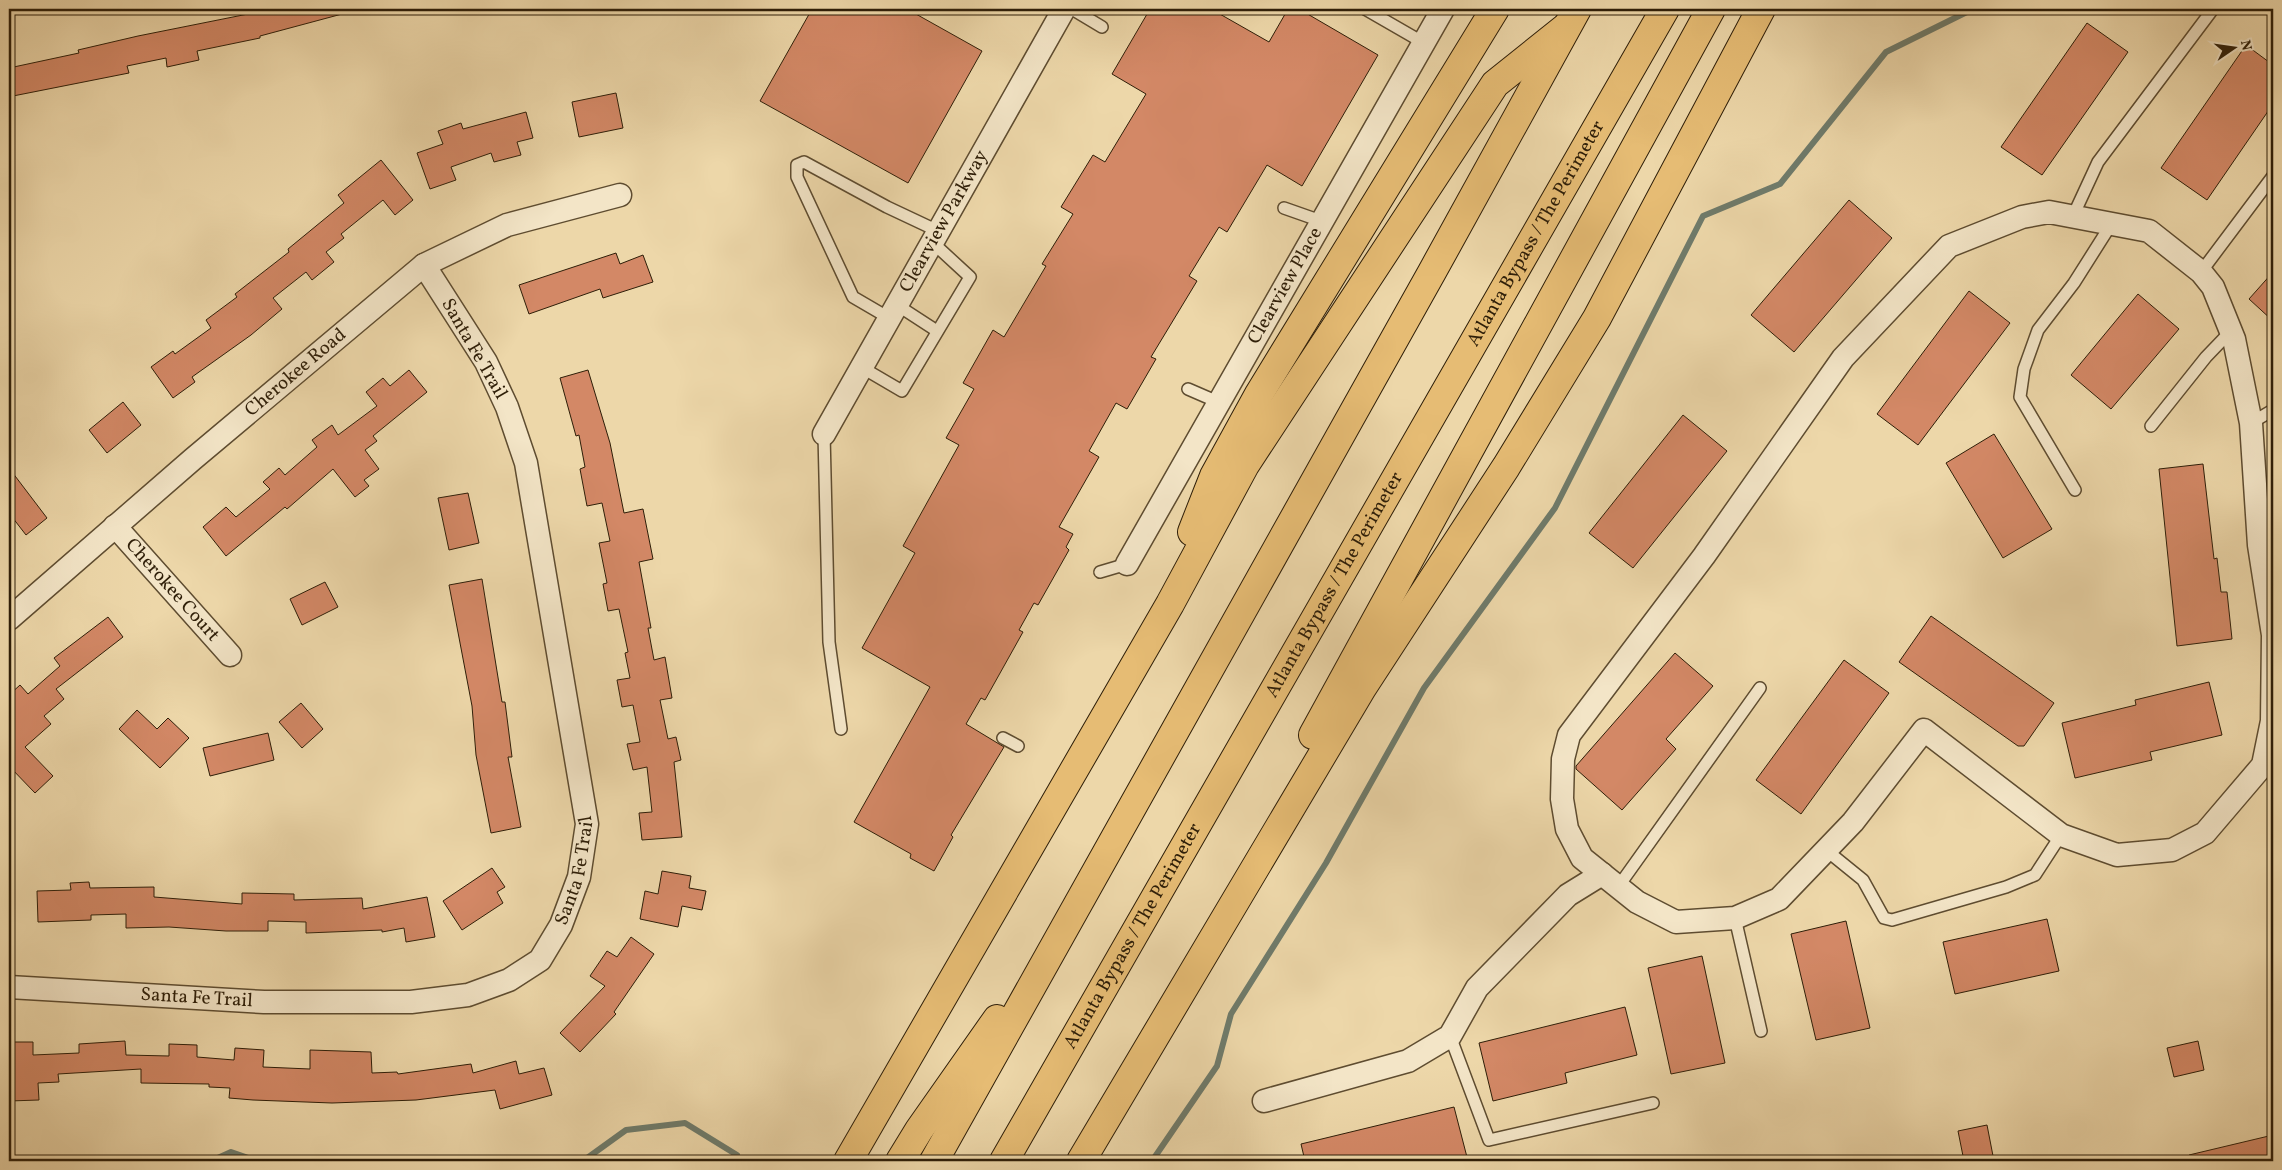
<svg xmlns="http://www.w3.org/2000/svg" width="2282" height="1170" viewBox="0 0 2282 1170" font-family="Vollkorn,serif">
  <style>
    .lines { fill: none; stroke-linecap: round; stroke-linejoin: round }
    .stream { stroke: #6f7b6b; stroke-width: 6 }
    .building { fill: #d38866; stroke: #2e1e08 }
    .lane-casing { stroke: #5e4c30; stroke-width: 14 }
    .street-casing { stroke: #5e4c30; stroke-width: 25 }
    .highway-casing { stroke: #2e1e08; stroke-width: 30 }
    .lane { stroke: #f3e5c7; stroke-width: 11 }
    .street { stroke: #f3e5c7; stroke-width: 22 }
    .highway { stroke: #e6bc74; stroke-width: 28 }
    .labels { text-anchor: middle; dominant-baseline: central; stroke-width: 4; stroke-linejoin: round; paint-order: stroke }
    .street-label { font-size: 19px; fill: #2e1e08; stroke: #f3e5c7 }
  </style>
  <rect width="100%" height="100%" fill="#edd7a9"/>
  <filter id="stains"><feTurbulence type="fractalNoise" baseFrequency=".004" numOctaves="4"/><feColorMatrix values="0 0 0 0 .2 0 0 0 0 .09 0 0 0 0 .02 0 0 0 .5 -.17"/></filter>
  <radialGradient id="worn" r=".72"><stop offset=".6" stop-color="#630" stop-opacity="0"/><stop offset="1" stop-color="#630" stop-opacity=".3"/></radialGradient>
  <g class="lines">
    <g class="stream">
      <path d="M211,1161L231,1152L257,1161"/>
      <path d="M583,1161L626,1130L685,1123L737,1155"/>
      <path d="M1152,1161L1217,1066L1231,1014L1326,863L1424,688L1555,508L1703,216L1780,184L1886,52L1973,9"/>
    </g>
  </g>
  <g class="building">
    <path d="M273,9H341L342,14L260,36V38L197,51L199,60L167,67L166,58L127,66L129,73L13,96L9,68L79,53L78,50L138,36Z"/>
    <path d="M812,9H907L982,51L908,183L760,101Z"/>
    <path d="M1150,9H1211L1269,42L1288,9H1299L1378,55L1302,186L1267,165L1227,232L1219,227L1189,276L1197,281L1151,357L1156,359L1127,409L1116,403L1089,451L1099,457L1059,527L1073,534L1066,547L1069,550L1038,605L1034,603L1019,630L1023,632L985,700L981,698L966,724L1004,747L951,835L953,837L934,871L910,858L911,854L854,822L930,687L862,648L915,553L903,546L959,445L946,438L974,389L963,383L993,330L1004,337L1046,266L1042,264L1073,214L1061,207L1093,155L1105,162L1146,94L1112,74Z"/>
    <path d="M2087,23L2128,52L2042,175L2001,147Z"/>
    <path d="M2246,45L2273,65V104L2207,200L2161,168Z"/>
    <path d="M616,93L623,128L579,137L572,102Z"/>
    <path d="M526,112L533,138L517,142L521,155L494,162L491,153L451,167L456,180L430,189L417,153L443,144L438,131L461,123L463,129Z"/>
    <path d="M381,160L413,200L395,215L383,200L341,234L344,238L326,252L334,262L312,280L306,272L273,298L282,309L251,335L192,377L195,382L173,398L151,367L173,351L175,354L211,328L206,320L237,297L235,294L289,252L288,249L344,203L338,195Z"/>
    <path d="M1849,200L1892,238L1794,352L1751,315Z"/>
    <path d="M616,253L620,264L643,255L653,282L603,298L600,289L529,314L519,285Z"/>
    <path d="M2273,272V321L2249,299Z"/>
    <path d="M1969,291L2010,323L1918,445L1877,414Z"/>
    <path d="M2138,294L2179,329L2111,409L2071,375Z"/>
    <path d="M409,370L427,392L373,436L377,441L365,450L379,469L364,480L369,486L355,497L333,469L287,509L285,507L226,556L203,527L226,507L236,517L270,489L263,482L279,468L285,475L317,447L312,440L332,425L338,435L377,406L366,392L383,378L390,386Z"/>
    <path d="M588,370L610,443L624,513L643,509L653,559L639,562L651,628H648L654,660L665,657L672,698L660,700L668,739L676,737L681,760L674,762L682,837L642,840L639,813L652,812L647,767L633,770L627,744L640,742L633,705L622,707L617,680L630,678L625,653L628,652L619,609L608,611L603,584L607,583L599,543L610,541L602,503L587,506L580,469L585,467L579,435L576,436L560,378Z"/>
    <path d="M123,402L141,425L107,453L89,430Z"/>
    <path d="M1683,415L1727,451L1633,568L1589,533Z"/>
    <path d="M1994,434L2052,529L2003,558L1946,463Z"/>
    <path d="M2203,464L2214,559L2217,558L2221,592H2227L2232,639L2177,646L2159,469Z"/>
    <path d="M9,468L47,518L26,535L9,513Z"/>
    <path d="M468,493L479,543L449,550L438,498Z"/>
    <path d="M482,579L502,702H505L512,757H508L521,827L491,833L476,755L472,706L449,585Z"/>
    <path d="M325,582L338,607L302,625L290,599Z"/>
    <path d="M1931,616L2054,703L2024,746H2018L1899,662Z"/>
    <path d="M108,617L123,637L56,689L64,699L44,716L51,724L25,747L53,776L35,793L9,766V695L20,685L28,694L60,666L54,658Z"/>
    <path d="M1675,653L1713,686L1666,739L1676,749L1622,810L1576,769V766Z"/>
    <path d="M1844,660L1889,693L1801,814L1756,780Z"/>
    <path d="M2209,682L2222,735L2150,752L2152,760L2075,778L2062,723L2136,705L2135,700Z"/>
    <path d="M301,703L323,729L302,748L279,722Z"/>
    <path d="M137,710L157,729L168,718L189,738L160,768L119,729Z"/>
    <path d="M268,733L274,760L210,776L203,748Z"/>
    <path d="M492,868L505,887L497,892L503,903L462,930L443,901Z"/>
    <path d="M662,871L691,876L689,888L706,891L702,910L682,906L678,927L640,919L645,891L658,894Z"/>
    <path d="M89,882L90,888L154,887V897L242,904V893L294,894V900L362,898L363,909L427,897L435,937L406,942L404,928L382,932V930L306,933V922L268,921V931H226L169,927L126,928V914L91,915V920L38,922L37,891L71,890L70,883Z"/>
    <path d="M2047,919L2059,971L1955,994L1943,942Z"/>
    <path d="M1846,921L1870,1028L1816,1040L1791,934Z"/>
    <path d="M631,937L654,954L614,1012L616,1014L580,1052L560,1033L605,986L590,976L607,951L617,957Z"/>
    <path d="M1702,956L1725,1063L1671,1074L1648,968Z"/>
    <path d="M1625,1007L1637,1055L1565,1073L1567,1083L1493,1101L1479,1043Z"/>
    <path d="M125,1041L126,1055L169,1056V1044L197,1045V1057L234,1060L235,1048L264,1050L263,1067L310,1069V1050L371,1052L372,1073L397,1072L398,1074L471,1064L473,1073L516,1061L519,1074L544,1068L552,1095L500,1109L495,1090L416,1100L332,1103L253,1100L229,1098L230,1088L209,1087V1084L141,1083V1069L58,1074L59,1082L38,1083L39,1100L9,1101V1042H33V1055L79,1053V1044Z"/>
    <path d="M2198,1041L2204,1070L2174,1077L2167,1048Z"/>
    <path d="M1454,1107L1468,1161H1305L1301,1144Z"/>
    <path d="M1987,1125L1994,1161H1964L1958,1131Z"/>
    <path d="M2273,1135V1161H2190L2189,1155Z"/>
  </g>
  <g class="lines">
    <defs>
      <g id="lane">
        <path d="M1072,9L1102,27"/>
        <path d="M1365,9L1424,43"/>
        <path d="M1284,208L1321,221"/>
        <path d="M2073,216L2098,162L2213,9"/>
        <path d="M2201,272L2273,176"/>
        <path d="M897,305L937,331"/>
        <path d="M889,318L853,297L797,177V165L804,162L887,207L938,231"/>
        <path d="M861,367L902,391L970,277L932,242"/>
        <path d="M1188,389L1218,402"/>
        <path d="M2251,423L2273,410"/>
        <path d="M2151,426L2206,357L2231,331"/>
        <path d="M824,434L829,642L841,729"/>
        <path d="M2075,490L2020,397L2024,369L2038,330L2074,283L2112,223"/>
        <path d="M1100,572L1127,564"/>
        <path d="M1003,738L1018,746"/>
        <path d="M1826,850L1863,880L1884,918L1892,920L2006,887L2035,875L2061,835"/>
        <path d="M1618,887L1760,688"/>
        <path d="M1735,918L1761,1031"/>
        <path d="M1450,1036L1489,1140L1653,1103"/>
      </g>
      <g id="street">
        <path d="M2049,212L2149,231L2201,272L2213,287L2234,339L2251,423L2259,545L2273,635L2272,721L2263,765L2205,833L2172,850L2117,855L2061,835L1924,730L1853,822L1779,899L1735,918L1676,922L1637,902L1582,858L1567,829L1562,799L1563,759L1569,735L1704,556L1843,358L1949,246L2022,217Z"/>
        <path id="s1" d="M824,434L1064,9"/>
        <path id="s2" d="M115,526L230,655"/>
        <path id="s3" d="M1127,564L1443,9"/>
        <path id="s4" d="M9,619L193,459L424,265L507,225L620,195"/>
        <path id="s5" d="M9,987L264,1002H411L468,995L509,980L540,960L561,925L579,877L587,824L526,463L507,407L486,362L424,265"/>
        <path d="M1264,1101L1408,1061L1450,1036L1477,988L1568,895L1602,874"/>
      </g>
      <g id="highway">
        <path d="M1192,532L1214,476L1259,394L1495,9"/>
        <path d="M1313,735L1711,9"/>
        <path d="M848,1161L1170,604L1245,465L1495,84L1565,28"/>
        <path d="M900,1161L919,1130L997,1019"/>
        <path d="M934,1161L1432,272L1577,9"/>
        <path id="s6" d="M1004,1161L1665,9"/>
        <path d="M1081,1161L1362,688L1506,467L1597,318L1761,9"/>
      </g>
    </defs>
    <use href="#lane" class="lane-casing"/>
    <use href="#street" class="street-casing"/>
    <use href="#highway" class="highway-casing"/>
    <use href="#lane" class="lane"/>
    <use href="#street" class="street"/>
    <use href="#highway" class="highway"/>
  </g>
  <g class="labels">
    <g class="street-label">
      <text stroke="none"><textPath href="#s1" startOffset="244">Clearview Parkway</textPath></text>
      <text stroke="none"><textPath href="#s6" startOffset="1069">Atlanta Bypass / The Perimeter</textPath></text>
      <text stroke="none"><textPath href="#s3" startOffset="320">Clearview Place</textPath></text>
      <text transform="translate(474 349) rotate(60)">Santa Fe Trail</text>
      <text stroke="none"><textPath href="#s4" startOffset="378">Cherokee Road</textPath></text>
      <text stroke="none"><textPath href="#s6" startOffset="664">Atlanta Bypass / The Perimeter</textPath></text>
      <text stroke="none"><textPath href="#s2" startOffset="86">Cherokee Court</textPath></text>
      <text stroke="none"><textPath href="#s5" startOffset="638">Santa Fe Trail</textPath></text>
      <text stroke="none"><textPath href="#s6" startOffset="259">Atlanta Bypass / The Perimeter</textPath></text>
      <text stroke="none"><textPath href="#s5" startOffset="188">Santa Fe Trail</textPath></text>
    </g>
  </g>
  <rect width="2282" height="1170" fill="none" stroke="#edd7a9" stroke-width="30"/>
  <rect x="10" y="10" width="2262" height="1150" fill="none" stroke="#2e1e08" stroke-width="2.5"/>
  <rect x="15" y="15" width="2252" height="1140" fill="none" stroke="#2e1e08"/>
  <g transform="translate(2234 48) rotate(77)" stroke="#f3e5c7" stroke-width="4" paint-order="stroke">
  <path d="M0-4L9 19L0 12L-9 19Z" fill="#2e1e08"/>
  <text y="-8" font-size="14" font-weight="bold" text-anchor="middle" fill="#2e1e08">N</text>
  </g>
  <rect width="100%" height="100%" filter="url(#stains)"/>
  <rect width="100%" height="100%" fill="url(#worn)"/>
</svg>
